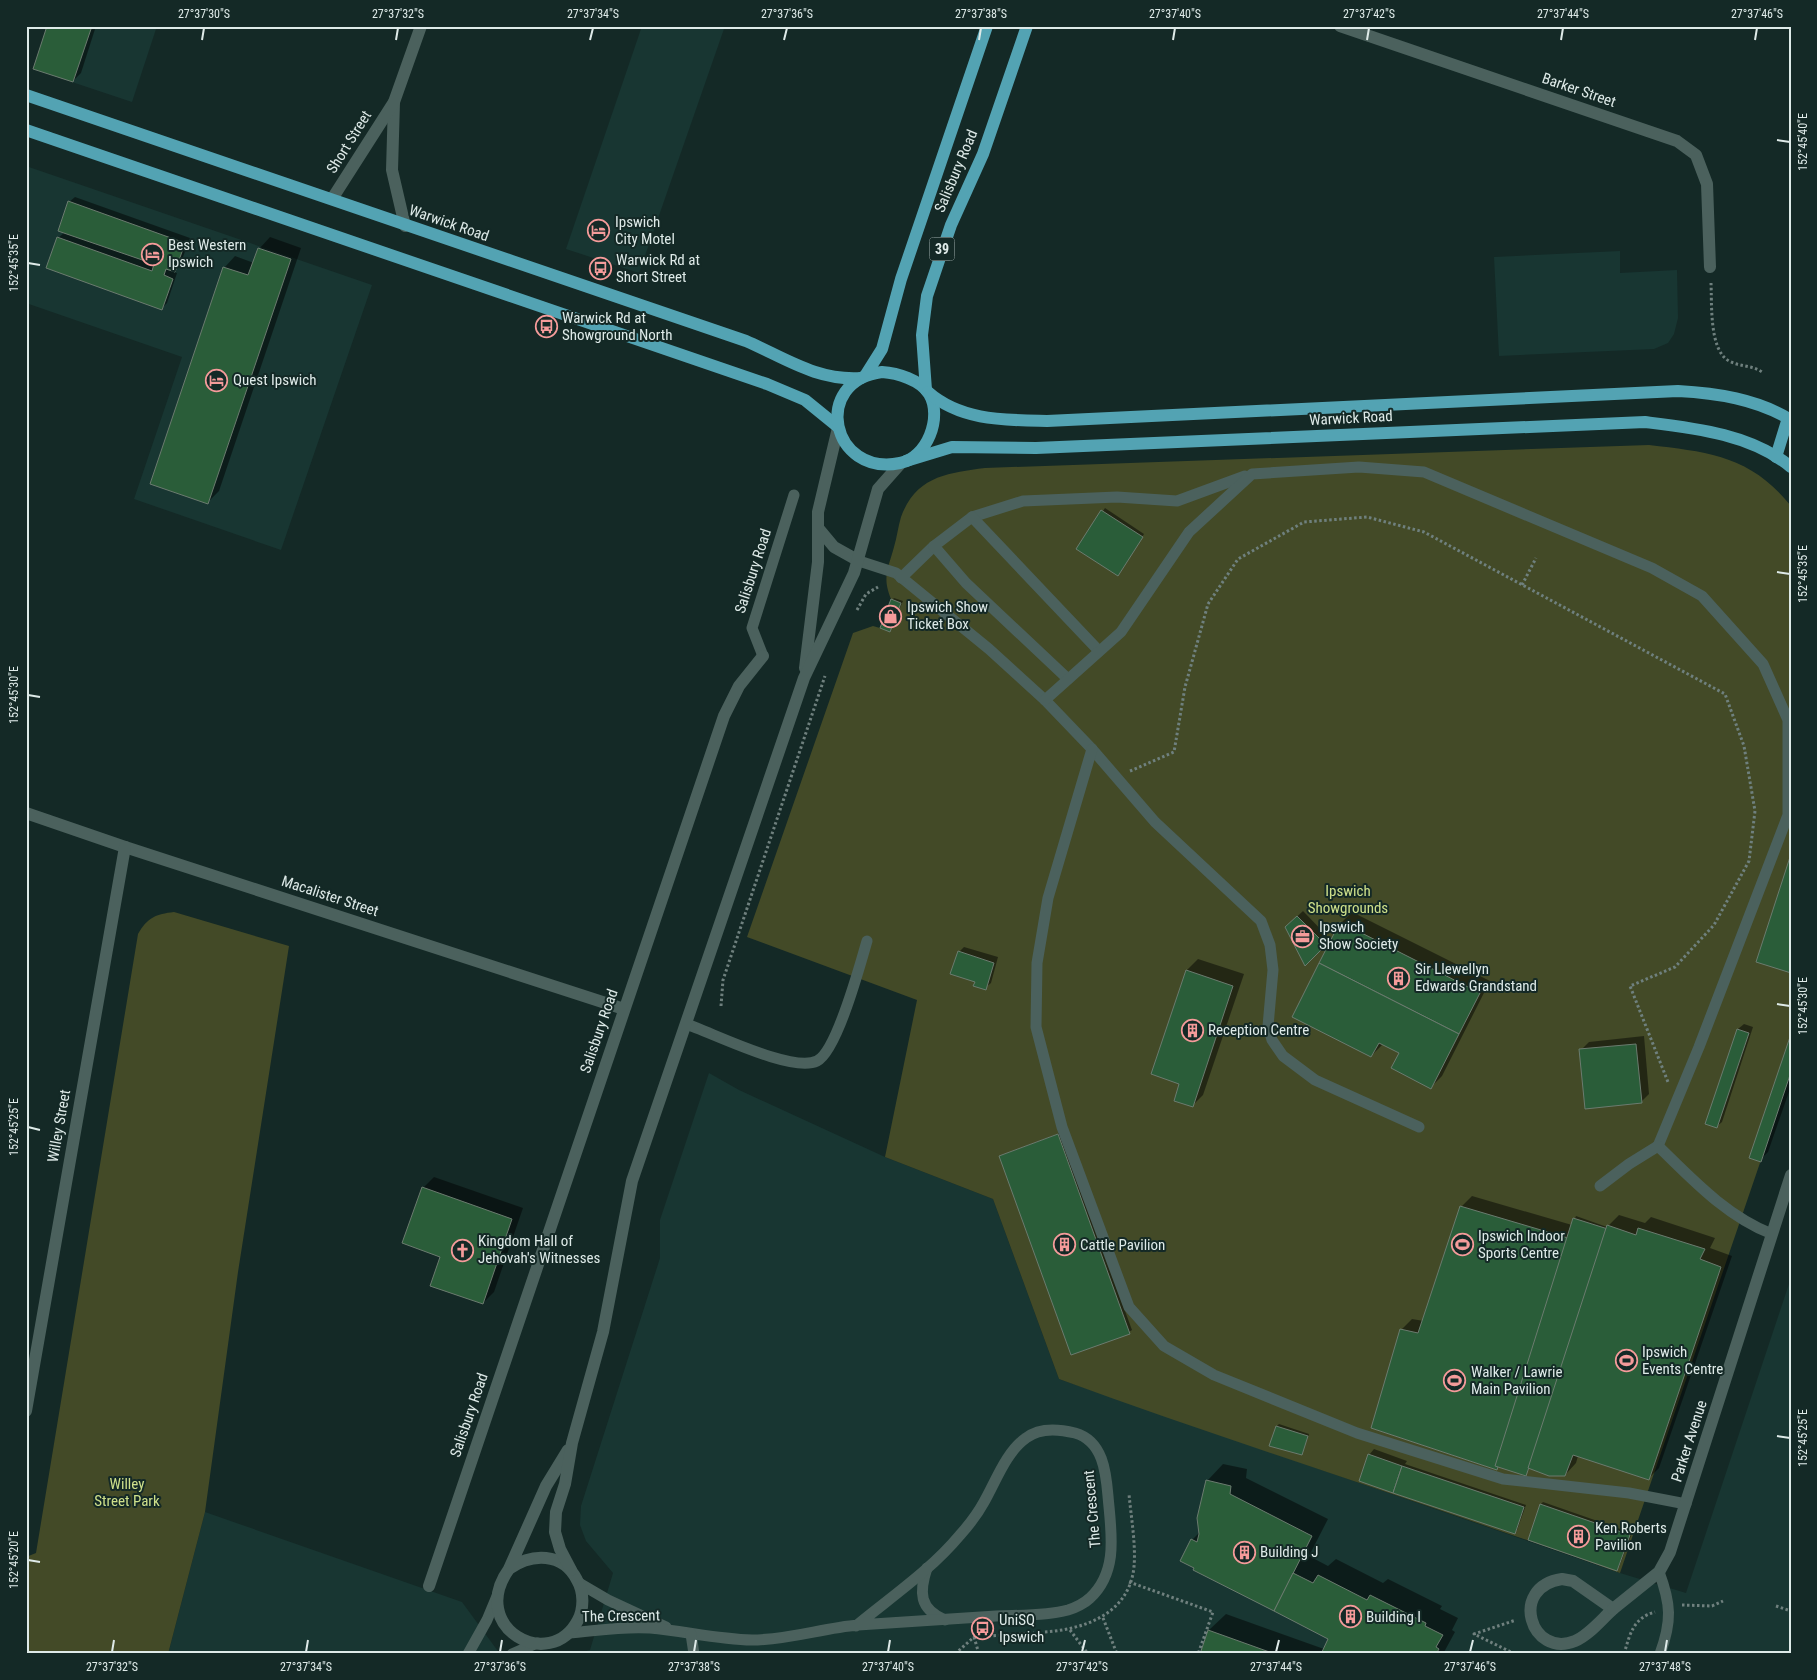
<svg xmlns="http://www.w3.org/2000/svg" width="1817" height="1680" viewBox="0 0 1817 1680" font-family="'Roboto Condensed',sans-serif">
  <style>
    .built { fill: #183632 }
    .green { fill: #434a27 }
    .shadow { fill: #0007 }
    .building { fill: #2a5d39; stroke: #6b7b6f }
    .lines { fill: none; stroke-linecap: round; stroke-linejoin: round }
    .path { stroke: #6f807e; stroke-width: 3; stroke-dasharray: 2.5 2.5; stroke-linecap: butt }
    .service { stroke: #4b615d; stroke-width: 11 }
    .minor { stroke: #4b615d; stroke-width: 12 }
    .primary { stroke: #53a3b3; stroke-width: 12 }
    .ticks { fill: none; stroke: #deeae8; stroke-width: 2 }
    .labels { text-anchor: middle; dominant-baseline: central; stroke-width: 4; stroke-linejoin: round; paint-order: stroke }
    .shield { fill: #142926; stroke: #a1b0ae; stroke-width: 1 }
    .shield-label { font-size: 14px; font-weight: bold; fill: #deeae8 }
    .street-label { font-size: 15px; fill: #deeae8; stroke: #142926 }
    .poi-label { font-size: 15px; fill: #deeae8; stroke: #142926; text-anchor: start }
    .park-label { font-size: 15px; fill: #cee08b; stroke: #142926 }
    .neatline { fill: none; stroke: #deeae8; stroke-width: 2 }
    .ticks-label { font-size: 12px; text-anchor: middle; fill: #deeae8 }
  </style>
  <rect width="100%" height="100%" fill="#142926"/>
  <g class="built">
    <path d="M47,26H157L132,102L33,69Z"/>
    <path d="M642,26H725L639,273L566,249Z"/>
    <path d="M26,166L372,285L281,550L134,499L182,357L26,303Z"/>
    <path d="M1620,251V273L1677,270L1678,318L1674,334L1668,343L1654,349L1499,356L1494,257Z"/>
    <path d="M709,1073L739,1090L885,1157L993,1199L1059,1379L1620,1573L1686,1593L1791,1278V1654H575L590,1650L613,1573L586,1541L580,1525L581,1506L660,1258V1220Z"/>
    <path d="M205,1512L462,1602L500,1654H168Z"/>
  </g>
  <g class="green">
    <path d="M1649,445C1709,452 1751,456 1791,506V1072L1620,1573C1434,1506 1245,1447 1059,1379L993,1199L885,1157L917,1000L747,937L853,633L873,626L880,628L891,599C882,577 888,569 894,547C897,537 898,527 901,517C916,476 948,473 985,468Z"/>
    <path d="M174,912L289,946L238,1272L205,1512L168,1654H26V1557L36,1553L138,934C147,918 156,914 174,912Z"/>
  </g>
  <g class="shadow">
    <path d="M49,26H96L81,73L73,81Z"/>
    <path d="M75,197L190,238L180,265L173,272L177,273L167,303L162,308L58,238L65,232L69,202Z"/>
    <path d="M270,237L301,248L219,491L208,502L224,268L235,256L254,263L259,249Z"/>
    <path d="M1105,508L1144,534L1120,573L1078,549Z"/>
    <path d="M894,598L903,601L890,631L892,600Z"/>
    <path d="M1303,911L1330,939L1305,964L1286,927Z"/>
    <path d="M1352,912L1490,981L1442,1076L1431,1087L1400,1053L1383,1044L1371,1056L1341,923Z"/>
    <path d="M964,947L998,957L991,983L985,988L976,981L959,952Z"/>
    <path d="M1198,959L1244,974L1203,1095L1192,1106L1181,1083L1187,970Z"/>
    <path d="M1744,1024L1753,1027L1722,1122L1716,1127L1707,1124L1738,1029Z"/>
    <path d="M1644,1036L1649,1094L1641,1102L1581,1050L1589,1042Z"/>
    <path d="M1791,1038V1086L1768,1152L1760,1160Z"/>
    <path d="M1060,1133L1132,1330L1129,1332L1000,1156Z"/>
    <path d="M434,1177L523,1208L494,1292L483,1303L442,1256L423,1188Z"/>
    <path d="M1472,1196L1572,1225L1576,1216L1607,1227L1619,1215L1645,1223L1651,1217L1715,1238L1710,1248L1732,1256L1659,1468L1648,1479L1578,1456L1576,1463L1565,1475L1530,1467L1526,1474L1499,1466L1497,1469L1401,1330L1412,1319L1424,1321L1461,1207Z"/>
    <path d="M1279,1424L1309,1434L1302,1454L1277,1426Z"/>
    <path d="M1374,1449L1407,1461L1405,1464L1526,1505L1517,1530L1515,1532L1369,1455Z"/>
    <path d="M1223,1464L1247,1469L1246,1478L1328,1519L1309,1556L1328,1566L1336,1559L1383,1583L1388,1579L1442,1606L1440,1609L1458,1618L1452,1630L1455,1632L1443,1654H1201L1209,1630L1226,1614L1324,1649L1330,1638L1182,1561L1192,1540L1200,1532L1207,1481Z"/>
    <path d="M1543,1502L1632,1533L1619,1567L1617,1570L1541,1504Z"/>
  </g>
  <g class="building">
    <path d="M47,26H92L73,82L33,69Z"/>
    <path d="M68,201L185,243L175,272L166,269L164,275L173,279L162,310L46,268L57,237L152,271L154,264L58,231Z"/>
    <path d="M258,248L291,259L208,504L150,484L223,267L248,275Z"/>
    <path d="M1101,510L1143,537L1118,576L1076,549Z"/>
    <path d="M891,599L901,603L890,632L880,628Z"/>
    <path d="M1791,854V973L1756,962Z"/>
    <path d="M1297,916L1326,945L1305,966L1285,927Z"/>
    <path d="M1340,922L1480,993L1459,1034L1319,963Z"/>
    <path d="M958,951L994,963L986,990L973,986L975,982L950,974Z"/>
    <path d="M1319,963L1459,1034L1431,1089L1391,1068L1399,1053L1379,1043L1371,1057L1292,1017Z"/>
    <path d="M1186,970L1233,986L1193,1107L1174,1101L1179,1084L1151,1074Z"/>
    <path d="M1737,1029L1749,1033L1717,1128L1705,1124Z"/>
    <path d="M1791,1034V1072L1761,1162L1749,1158Z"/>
    <path d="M1636,1044L1642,1103L1585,1109L1579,1049Z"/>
    <path d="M1058,1134L1130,1334L1071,1355L999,1156Z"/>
    <path d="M422,1187L512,1219L483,1304L430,1286L440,1257L402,1243Z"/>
    <path d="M1460,1206L1568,1238L1497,1470L1371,1428L1400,1329L1418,1333Z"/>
    <path d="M1573,1218L1611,1230L1526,1476L1495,1466Z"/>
    <path d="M1607,1225L1636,1235L1638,1228L1705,1249L1700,1259L1721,1267L1649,1480L1573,1455L1565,1476H1549L1528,1468Z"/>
    <path d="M1276,1426L1308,1436L1302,1455L1269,1446Z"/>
    <path d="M1368,1454L1402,1466L1393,1493L1359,1481Z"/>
    <path d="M1402,1466L1524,1507L1515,1534L1393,1493Z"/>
    <path d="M1206,1480L1231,1486L1230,1494L1312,1536L1274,1611L1193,1570L1194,1568L1180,1561L1191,1539L1197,1542L1199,1534L1197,1518Z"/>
    <path d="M1540,1504L1630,1535L1617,1571L1528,1540Z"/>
    <path d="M1293,1573L1313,1583L1318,1575L1367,1600L1370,1595L1426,1623L1425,1626L1443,1635L1436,1647L1439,1649L1436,1654H1321L1328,1639L1274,1611Z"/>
    <path d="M1208,1630L1275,1654H1200Z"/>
  </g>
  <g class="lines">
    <g class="path">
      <path d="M1711,283C1712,304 1709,350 1729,361C1740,367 1752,365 1762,372"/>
      <path d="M1522,585L1536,558"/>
      <path d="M857,610L866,594L878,587"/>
      <path d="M1130,771L1174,752L1185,687L1208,604L1238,559L1304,522L1367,517L1424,532L1725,694L1744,746L1755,811L1749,861L1714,925L1675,967L1630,986L1668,1082"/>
      <path d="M721,1006L723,980L825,676"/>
      <path d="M1129,1582L1213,1612L1198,1654"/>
      <path d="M1682,1605L1712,1606L1723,1601"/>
      <path d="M1776,1606L1791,1611"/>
      <path d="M1103,1618L1117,1654"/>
      <path d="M1070,1630L1088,1654"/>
      <path d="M1045,1632C1085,1629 1129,1614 1134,1567C1136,1544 1131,1517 1129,1494"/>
      <path d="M974,1637L979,1654"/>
      <path d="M955,1654L974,1637L1034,1633"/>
      <path d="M1515,1654L1474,1634L1516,1620"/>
      <path d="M1624,1654C1630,1634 1633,1618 1655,1612"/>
    </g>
    <g class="service">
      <path d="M972,517L1023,501L1117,497L1177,501L1245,476"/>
      <path d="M859,561L896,573L989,649L1045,700L1092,749L1155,822L1261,921L1270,945L1273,970L1268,1026L1272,1040L1283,1056L1315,1080L1419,1127"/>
      <path d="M901,578L934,546"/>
      <path d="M763,656L752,628L794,495"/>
      <path d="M1068,679L966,583L934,546L972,517L1099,651"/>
      <path d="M1045,700L1121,632L1189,532L1252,474L1359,467L1424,472L1652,568L1702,596L1763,664L1788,720V815L1699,1047L1658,1146"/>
      <path d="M1092,749L1048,898L1037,963L1036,1027L1062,1127L1129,1307L1164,1346L1214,1375L1357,1433L1503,1479L1629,1493L1686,1504"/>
      <path d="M686,1024C713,1033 792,1073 817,1061C837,1051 860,965 867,941"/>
      <path d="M1600,1186L1629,1164L1658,1146C1692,1179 1726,1216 1772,1234"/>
      <path d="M927,1568C919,1592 919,1609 945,1620"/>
      <path d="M1659,1572C1671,1604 1672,1621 1660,1654"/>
      <path d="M579,1583L608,1600L666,1627"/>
      <path d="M568,1633C595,1631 622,1626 650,1628C684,1631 717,1639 752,1640C788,1640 823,1628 858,1625C904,1622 950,1619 996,1616C1020,1615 1045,1616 1068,1610C1075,1608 1085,1603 1090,1598C1119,1571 1111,1532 1108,1496C1106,1472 1103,1441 1075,1433C1059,1429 1040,1427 1026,1438C1006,1452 996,1481 984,1502C978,1513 969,1525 960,1535C931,1570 891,1597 856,1626"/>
      <path d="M691,1634L694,1654"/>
      <path d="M468,1654L487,1620L497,1596"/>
      <path d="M512,1654L537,1643"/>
    </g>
    <g class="minor">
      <path d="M1340,26L1677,141L1696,155L1707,184L1710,267"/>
      <path d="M394,102L392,170L405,226"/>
      <path d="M332,199L394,102L421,26"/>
      <path d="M819,529L834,547L859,561"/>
      <path d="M805,668L818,562V512L838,428"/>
      <path d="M26,813L125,847L624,1009"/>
      <path d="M26,1411L125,847"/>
      <path d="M509,1569C531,1553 563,1552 577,1580C584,1592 584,1608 578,1620C550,1674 467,1627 509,1569L546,1486L568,1450"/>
      <path d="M571,1570L560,1549L555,1532L556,1512L565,1484L572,1443L603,1332L632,1181L804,678L854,573L878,489L901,463"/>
      <path d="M1562,1579L1573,1581L1613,1609C1601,1620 1589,1635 1575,1641C1531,1659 1508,1587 1562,1579Z"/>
      <path d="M429,1586L724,716L739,686L763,656"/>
      <path d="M1613,1609L1659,1572L1670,1552L1791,1175"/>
    </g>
    <g class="primary">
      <path d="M26,95L746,341C785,358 817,381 861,378"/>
      <path d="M26,130L767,384L805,400L837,426"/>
      <path d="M882,372C897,373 921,380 929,394C943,417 927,458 900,463C831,477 811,381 882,372Z"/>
      <path d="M865,376L882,349L901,279L987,26"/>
      <path d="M926,390L922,335L927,296L951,225L983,154L1027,26"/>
      <path d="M928,392C961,421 1005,420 1047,421L1678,391C1716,393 1757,399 1791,420"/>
      <path d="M1776,457L1788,418"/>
      <path d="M906,461L952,447L1036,448L1645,422C1694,428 1751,434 1791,467"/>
    </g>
  </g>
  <path class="ticks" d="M202,40L204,28M396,40L398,28M590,40L593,28M784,40L787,28M979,40L981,28M1173,40L1175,28M1367,40L1369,28M1561,40L1563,28M1755,40L1757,28M1777,140L1790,142M28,263L40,265M1777,572L1790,574M28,695L40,697M1777,1004L1790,1006M28,1127L40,1130M1777,1436L1790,1438M28,1560L40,1562M112,1652L114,1640M306,1652L308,1640M500,1652L502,1640M694,1652L696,1640M888,1652L890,1640M1082,1652L1085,1640M1276,1652L1279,1640M1470,1652L1473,1640M1665,1652L1667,1640"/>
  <defs>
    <symbol id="hotel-ring" viewBox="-11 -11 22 22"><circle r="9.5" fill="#142926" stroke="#f59b9a" stroke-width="1.5"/><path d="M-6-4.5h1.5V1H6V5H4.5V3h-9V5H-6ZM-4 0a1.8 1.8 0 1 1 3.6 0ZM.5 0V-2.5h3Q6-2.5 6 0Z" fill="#f59b9a"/></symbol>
    <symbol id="bus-ring" viewBox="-11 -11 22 22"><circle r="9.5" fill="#142926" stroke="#f59b9a" stroke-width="1.5"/><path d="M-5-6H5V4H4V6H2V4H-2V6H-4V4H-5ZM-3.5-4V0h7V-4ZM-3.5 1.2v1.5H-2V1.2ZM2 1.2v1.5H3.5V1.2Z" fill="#f59b9a"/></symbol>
    <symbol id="shop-ring" viewBox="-11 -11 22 22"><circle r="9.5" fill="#142926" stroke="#f59b9a" stroke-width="1.5"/><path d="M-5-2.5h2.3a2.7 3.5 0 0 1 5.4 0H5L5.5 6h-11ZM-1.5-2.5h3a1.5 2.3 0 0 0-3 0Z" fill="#f59b9a"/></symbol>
    <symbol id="office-ring" viewBox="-11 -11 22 22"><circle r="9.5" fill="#142926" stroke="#f59b9a" stroke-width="1.5"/><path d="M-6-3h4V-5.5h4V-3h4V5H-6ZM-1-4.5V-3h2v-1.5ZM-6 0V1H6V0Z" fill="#f59b9a"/></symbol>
    <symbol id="building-ring" viewBox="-11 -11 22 22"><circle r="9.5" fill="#142926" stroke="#f59b9a" stroke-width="1.5"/><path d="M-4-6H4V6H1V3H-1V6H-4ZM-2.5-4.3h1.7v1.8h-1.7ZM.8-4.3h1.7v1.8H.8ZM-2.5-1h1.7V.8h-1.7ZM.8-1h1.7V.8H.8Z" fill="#f59b9a"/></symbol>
    <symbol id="stadium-ring" viewBox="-11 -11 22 22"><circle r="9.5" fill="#142926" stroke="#f59b9a" stroke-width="1.5"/><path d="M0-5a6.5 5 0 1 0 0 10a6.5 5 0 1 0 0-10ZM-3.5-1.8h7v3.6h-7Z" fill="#f59b9a"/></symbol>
    <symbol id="church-ring" viewBox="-11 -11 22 22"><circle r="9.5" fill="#142926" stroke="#f59b9a" stroke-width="1.5"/><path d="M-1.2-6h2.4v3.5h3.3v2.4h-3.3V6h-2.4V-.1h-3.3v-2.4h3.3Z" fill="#f59b9a"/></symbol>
  </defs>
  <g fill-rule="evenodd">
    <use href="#hotel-ring" x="586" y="218" width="25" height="25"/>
    <use href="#hotel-ring" x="140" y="242" width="25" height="25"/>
    <use href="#bus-ring" x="588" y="256" width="25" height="25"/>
    <use href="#bus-ring" x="534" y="314" width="25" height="25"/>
    <use href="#hotel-ring" x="204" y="368" width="25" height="25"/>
    <use href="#shop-ring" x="878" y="604" width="25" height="25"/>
    <use href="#office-ring" x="1290" y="924" width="25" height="25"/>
    <use href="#building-ring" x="1386" y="966" width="25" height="25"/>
    <use href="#building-ring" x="1180" y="1018" width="25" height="25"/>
    <use href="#building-ring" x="1052" y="1232" width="25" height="25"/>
    <use href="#stadium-ring" x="1450" y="1232" width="25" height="25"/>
    <use href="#church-ring" x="450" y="1238" width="25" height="25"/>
    <use href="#stadium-ring" x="1614" y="1348" width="25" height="25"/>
    <use href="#stadium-ring" x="1442" y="1368" width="25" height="25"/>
    <use href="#building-ring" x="1566" y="1524" width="25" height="25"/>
    <use href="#building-ring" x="1232" y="1540" width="25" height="25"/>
    <use href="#building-ring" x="1338" y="1604" width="25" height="25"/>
    <use href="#bus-ring" x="970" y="1616" width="25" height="25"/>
  </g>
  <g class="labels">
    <rect class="shield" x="929.5" y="237.5" width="25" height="23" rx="4"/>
    <g class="shield-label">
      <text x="942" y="249">39</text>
    </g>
    <g class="street-label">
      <text transform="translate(1579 90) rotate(19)">Barker Street</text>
      <text transform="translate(349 142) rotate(-58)">Short Street</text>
      <text transform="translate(956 171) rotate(-67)">Salisbury Road</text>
      <text transform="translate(449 223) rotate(19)">Warwick Road</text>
      <text transform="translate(1351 418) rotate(-3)">Warwick Road</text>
      <text transform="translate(753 571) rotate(-72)">Salisbury Road</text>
      <text transform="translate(330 896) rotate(18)">Macalister Street</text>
      <text transform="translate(599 1031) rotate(-71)">Salisbury Road</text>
      <text transform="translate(59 1126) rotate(-80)">Willey Street</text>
      <text transform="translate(469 1415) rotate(-71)">Salisbury Road</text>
      <text transform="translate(1689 1441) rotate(-72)">Parker Avenue</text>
      <text transform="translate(1092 1509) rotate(-95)">The Crescent</text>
      <text transform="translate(621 1616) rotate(-1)">The Crescent</text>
    </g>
    <g class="poi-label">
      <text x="615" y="222">Ipswich<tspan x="615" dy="17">City Motel</tspan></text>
      <text x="168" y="245">Best Western<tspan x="168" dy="17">Ipswich</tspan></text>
      <text x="616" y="260">Warwick Rd at<tspan x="616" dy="17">Short Street</tspan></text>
      <text x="562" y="318">Warwick Rd at<tspan x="562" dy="17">Showground North</tspan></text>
      <text x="233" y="380">Quest Ipswich</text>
      <text x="907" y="607">Ipswich Show<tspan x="907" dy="17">Ticket Box</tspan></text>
      <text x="1319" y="927">Ipswich<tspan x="1319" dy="17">Show Society</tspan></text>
      <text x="1415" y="969">Sir Llewellyn<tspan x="1415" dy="17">Edwards Grandstand</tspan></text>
      <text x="1208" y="1030">Reception Centre</text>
      <text x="1478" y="1236">Ipswich Indoor<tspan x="1478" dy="17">Sports Centre</tspan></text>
      <text x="478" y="1241">Kingdom Hall of<tspan x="478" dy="17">Jehovah's Witnesses</tspan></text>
      <text x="1080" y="1245">Cattle Pavilion</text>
      <text x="1642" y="1352">Ipswich<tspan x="1642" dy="17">Events Centre</tspan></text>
      <text x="1471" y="1372">Walker / Lawrie<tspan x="1471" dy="17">Main Pavilion</tspan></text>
      <text x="1595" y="1528">Ken Roberts<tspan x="1595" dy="17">Pavilion</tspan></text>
      <text x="1260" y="1552">Building J</text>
      <text x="1366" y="1617">Building I</text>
      <text x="999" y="1620">UniSQ<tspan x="999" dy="17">Ipswich</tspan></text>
    </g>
    <g class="park-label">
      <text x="1348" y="891">Ipswich<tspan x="1348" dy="17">Showgrounds</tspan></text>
      <text x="127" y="1484">Willey<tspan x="127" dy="17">Street Park</tspan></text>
    </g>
  </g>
  <rect width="1817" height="1680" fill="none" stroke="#142926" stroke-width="55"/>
  <rect x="28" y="28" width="1762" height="1624" class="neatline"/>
  <g class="ticks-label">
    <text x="204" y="18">27°37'30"S</text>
    <text x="398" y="18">27°37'32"S</text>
    <text x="593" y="18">27°37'34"S</text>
    <text x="787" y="18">27°37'36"S</text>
    <text x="981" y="18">27°37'38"S</text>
    <text x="1175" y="18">27°37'40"S</text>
    <text x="1369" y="18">27°37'42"S</text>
    <text x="1563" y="18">27°37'44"S</text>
    <text x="1757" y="18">27°37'46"S</text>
    <text transform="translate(1803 142) rotate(-90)" y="4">152°45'40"E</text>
    <text transform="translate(14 263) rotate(-90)" y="4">152°45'35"E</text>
    <text transform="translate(1803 574) rotate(-90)" y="4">152°45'35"E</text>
    <text transform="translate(14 695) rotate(-90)" y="4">152°45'30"E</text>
    <text transform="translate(1803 1006) rotate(-90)" y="4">152°45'30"E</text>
    <text transform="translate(14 1127) rotate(-90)" y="4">152°45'25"E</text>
    <text transform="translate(1803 1438) rotate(-90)" y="4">152°45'25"E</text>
    <text transform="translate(14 1560) rotate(-90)" y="4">152°45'20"E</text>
    <text x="112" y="1671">27°37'32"S</text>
    <text x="306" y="1671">27°37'34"S</text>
    <text x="500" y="1671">27°37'36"S</text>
    <text x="694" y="1671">27°37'38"S</text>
    <text x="888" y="1671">27°37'40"S</text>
    <text x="1082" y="1671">27°37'42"S</text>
    <text x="1276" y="1671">27°37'44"S</text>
    <text x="1470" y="1671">27°37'46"S</text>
    <text x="1665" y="1671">27°37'48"S</text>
  </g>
</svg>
